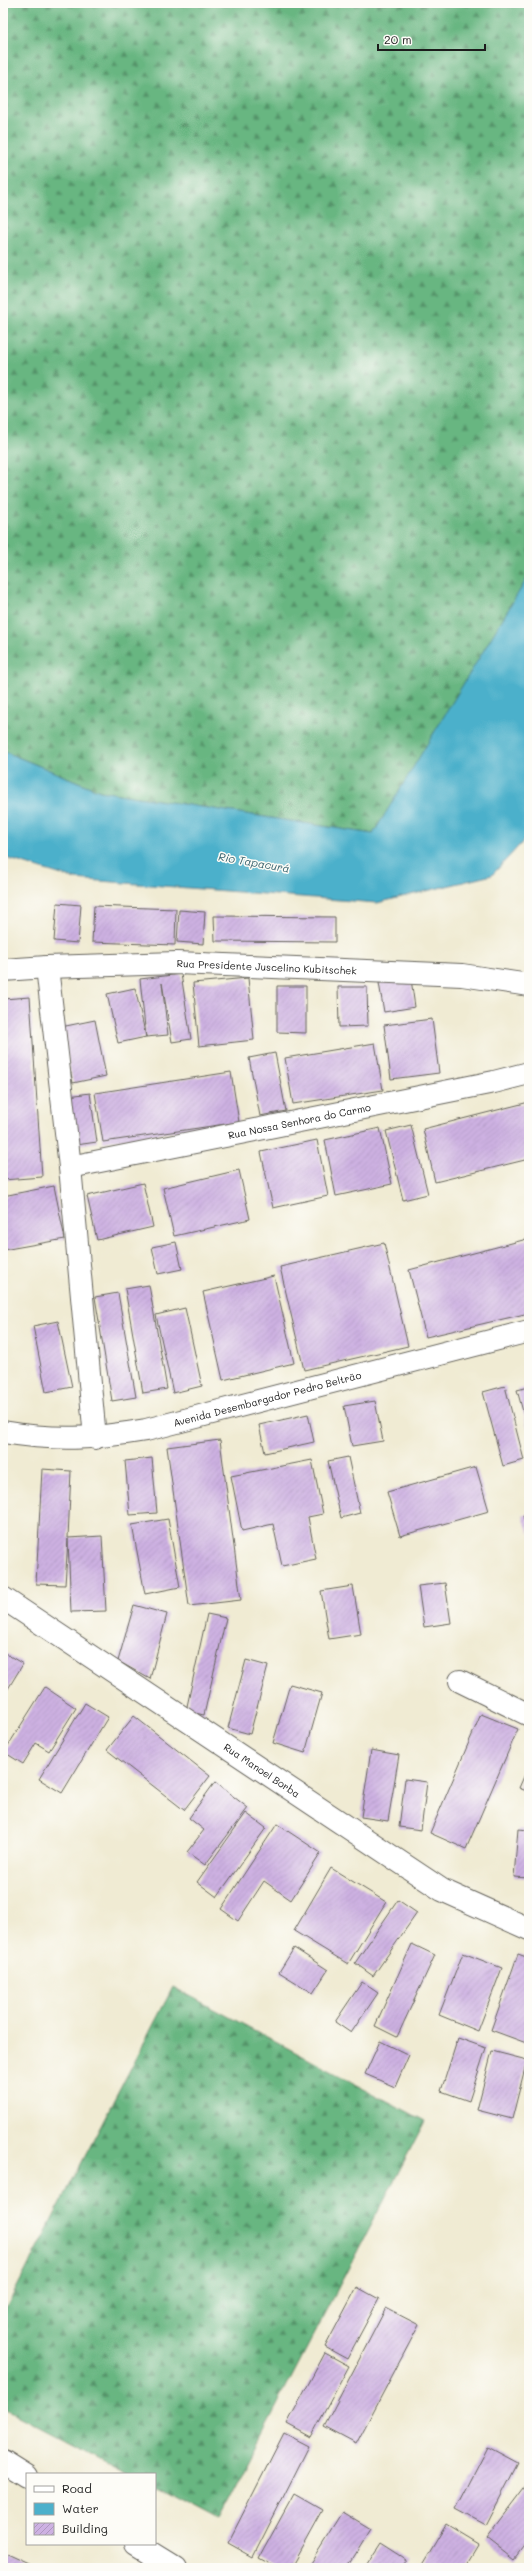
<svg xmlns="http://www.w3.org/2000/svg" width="532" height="2571" viewBox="0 0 532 2571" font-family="Mali,sans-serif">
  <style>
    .forest { fill: url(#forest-firs); stroke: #42694e }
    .water { fill: #4cb0cb; stroke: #346674 }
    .building { fill: url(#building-hatch) }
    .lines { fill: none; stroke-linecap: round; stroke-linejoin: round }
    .street-casing { stroke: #66645c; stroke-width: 24 }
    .secondary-casing { stroke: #66645c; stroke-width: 24 }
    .street { stroke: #fff; stroke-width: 22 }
    .secondary { stroke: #fff; stroke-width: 22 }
    .labels { text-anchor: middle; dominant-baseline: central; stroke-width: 3; stroke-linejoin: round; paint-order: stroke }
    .street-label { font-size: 10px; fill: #1c1c1c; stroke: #fdfcf7 }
    .water-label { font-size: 11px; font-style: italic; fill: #325f6b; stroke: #fdfcf7 }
  </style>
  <defs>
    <pattern id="forest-firs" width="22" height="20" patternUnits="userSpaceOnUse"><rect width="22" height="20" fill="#67b681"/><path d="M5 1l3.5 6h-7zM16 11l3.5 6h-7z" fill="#549369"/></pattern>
    <pattern id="building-hatch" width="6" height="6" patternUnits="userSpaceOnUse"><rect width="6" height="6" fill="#cdb1e2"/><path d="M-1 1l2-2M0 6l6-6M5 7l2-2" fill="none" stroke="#af98c1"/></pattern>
  </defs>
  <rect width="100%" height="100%" fill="#fdfcf7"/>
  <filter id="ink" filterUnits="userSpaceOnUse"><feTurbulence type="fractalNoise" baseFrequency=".025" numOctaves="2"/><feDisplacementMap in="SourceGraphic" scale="8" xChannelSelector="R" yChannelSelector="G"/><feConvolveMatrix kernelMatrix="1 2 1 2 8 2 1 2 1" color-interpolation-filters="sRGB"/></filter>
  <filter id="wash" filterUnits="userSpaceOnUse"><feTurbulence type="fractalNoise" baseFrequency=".012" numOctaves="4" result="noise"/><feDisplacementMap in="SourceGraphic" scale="16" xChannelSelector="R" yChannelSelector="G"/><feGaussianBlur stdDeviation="0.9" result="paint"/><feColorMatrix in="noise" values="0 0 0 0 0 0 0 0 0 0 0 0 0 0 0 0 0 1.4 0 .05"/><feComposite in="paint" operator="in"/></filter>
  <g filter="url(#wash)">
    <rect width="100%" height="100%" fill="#f0ebd3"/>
    <g class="forest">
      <path d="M3,3H529V602L373,834L100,791L3,751Z"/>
      <path d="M173,1987L425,2121L217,2521L155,2488V2474H129L3,2408V2314Z"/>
    </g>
    <path class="water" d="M529,575V835L492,875L377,903L75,879L3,857V751L100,791L373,834Z"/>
    <g id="blocks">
      <g class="building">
        <path d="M57,903L81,905L78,943L54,941Z"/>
        <path d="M94,906L176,909L175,945L92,942Z"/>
        <path d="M179,910L205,912L203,944L177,942Z"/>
        <path d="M214,916L335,917V942L215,941Z"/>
        <path d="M181,974L191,1039L172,1042L162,983L168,1035L146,1037L140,979Z"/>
        <path d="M248,978L254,1040L199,1046L193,983Z"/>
        <path d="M411,979L415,1007L384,1012L379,983Z"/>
        <path d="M277,986H306V1033L277,1032Z"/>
        <path d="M338,987H367L368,1026L339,1027Z"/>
        <path d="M135,988L146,1037L118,1043L107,994Z"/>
        <path d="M30,997L42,1177L3,1180V999Z"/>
        <path d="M432,1019L439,1073L391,1079L384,1025Z"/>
        <path d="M95,1020L106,1076L73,1083L61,1027Z"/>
        <path d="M375,1043L383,1090L293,1104L285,1058Z"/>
        <path d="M275,1053L286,1111L260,1116L249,1058Z"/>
        <path d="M231,1072L239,1122L103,1142L95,1093Z"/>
        <path d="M90,1093L97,1142L76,1145L69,1096Z"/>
        <path d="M529,1102V1159L435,1182L423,1129Z"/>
        <path d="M411,1125L428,1194L403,1200L386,1131Z"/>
        <path d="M380,1128L392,1184L336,1196L325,1140Z"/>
        <path d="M317,1140L328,1196L273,1208L261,1152Z"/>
        <path d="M239,1170L250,1219L174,1236L163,1188Z"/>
        <path d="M143,1183L153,1227L97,1240L87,1196Z"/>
        <path d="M54,1186L65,1239L3,1250V1196Z"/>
        <path d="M527,1239H529V1313L426,1337L409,1270Z"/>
        <path d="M176,1242L182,1269L158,1274L152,1247Z"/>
        <path d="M384,1243L408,1346L304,1370L280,1267Z"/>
        <path d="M274,1276L294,1363L223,1380L203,1292Z"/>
        <path d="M149,1285L167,1389L143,1393L125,1289Z"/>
        <path d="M118,1293L136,1397L112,1401L95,1297Z"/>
        <path d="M185,1308L202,1386L173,1393L156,1315Z"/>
        <path d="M58,1321L72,1387L46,1392L33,1326Z"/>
        <path d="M505,1386L524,1460L503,1466L483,1392Z"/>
        <path d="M529,1387V1433L517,1390Z"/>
        <path d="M375,1401L383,1441L352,1446L344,1406Z"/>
        <path d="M308,1414L314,1442L265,1453L259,1425Z"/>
        <path d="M220,1440L241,1600L189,1606L167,1447Z"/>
        <path d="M348,1457L360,1513L341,1518L328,1461Z"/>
        <path d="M152,1458L157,1513L130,1515L125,1461Z"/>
        <path d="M312,1460L323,1514L308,1517L316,1559L282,1566L273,1524L242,1531L231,1476Z"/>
        <path d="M476,1467L489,1511L400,1536L387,1492Z"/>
        <path d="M42,1469L71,1471L68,1538L102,1536L106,1611L71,1612L68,1539L65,1585L36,1584Z"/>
        <path d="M529,1514V1534L523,1516Z"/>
        <path d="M168,1519L180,1587L145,1594L132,1525Z"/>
        <path d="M445,1583L451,1623L424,1627L418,1586Z"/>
        <path d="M353,1586L361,1634L329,1639L321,1591Z"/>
        <path d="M134,1605L167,1614L150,1679L118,1661Z"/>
        <path d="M207,1614L226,1618L204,1715L186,1711Z"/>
        <path d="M3,1652L23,1664L3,1697Z"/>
        <path d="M246,1660L268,1666L250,1734L228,1728Z"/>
        <path d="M290,1684L322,1693L305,1753L273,1743Z"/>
        <path d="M45,1687L76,1708L49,1751L36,1743L23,1764L4,1752Z"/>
        <path d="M85,1703L108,1717L62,1793L39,1779Z"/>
        <path d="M481,1714L518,1729L466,1849L430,1833Z"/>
        <path d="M134,1716L210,1776L184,1810L107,1750Z"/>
        <path d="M371,1750L399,1755L388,1821L361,1817Z"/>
        <path d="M529,1765V1792L519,1788Z"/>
        <path d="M405,1779L427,1782L421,1830L399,1827Z"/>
        <path d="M215,1782L248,1808L205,1865L187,1852L204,1830L189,1818Z"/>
        <path d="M246,1813L266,1828L217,1897L197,1882Z"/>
        <path d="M277,1824L321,1853L291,1900L264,1881L238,1921L221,1909Z"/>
        <path d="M518,1829L529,1830V1878L514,1877Z"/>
        <path d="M331,1868L386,1902L348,1964L294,1931Z"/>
        <path d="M398,1900L417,1913L373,1976L355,1963Z"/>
        <path d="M412,1944L435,1955L397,2037L375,2026Z"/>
        <path d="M294,1948L328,1970L313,1993L279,1972Z"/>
        <path d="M463,1953L502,1968L478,2031L439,2015Z"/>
        <path d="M518,1954L529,1958V2044L491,2030Z"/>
        <path d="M362,1982L378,1993L351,2033L335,2022Z"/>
        <path d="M458,2038L486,2048L469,2101L441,2091Z"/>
        <path d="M380,2041L409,2055L395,2087L365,2074Z"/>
        <path d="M492,2051L527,2060L512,2119L477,2110Z"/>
        <path d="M357,2287L379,2299L347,2359L325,2347Z"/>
        <path d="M386,2308L419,2325L356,2444L324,2427Z"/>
        <path d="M325,2353L349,2366L311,2437L287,2424Z"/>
        <path d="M284,2433L309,2446L253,2557L228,2543Z"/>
        <path d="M488,2447L518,2463L486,2525L456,2509Z"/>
        <path d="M527,2484L529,2486V2540L514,2560L486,2538Z"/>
        <path d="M294,2494L322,2510L290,2568H277L259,2558Z"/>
        <path d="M343,2512L371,2529L347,2568H308Z"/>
        <path d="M445,2525L478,2545L464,2568H419Z"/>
        <path d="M381,2543L406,2559L401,2568H365Z"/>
        <path d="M3,2552L38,2568H3Z"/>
      </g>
    </g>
  </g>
  <g filter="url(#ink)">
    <use href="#blocks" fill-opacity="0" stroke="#66645c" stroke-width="1"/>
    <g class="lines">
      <defs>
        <g id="street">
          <path d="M47,967L70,1167L95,1438"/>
          <path id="s1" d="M3,970L47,967L177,963L462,975L529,985"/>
          <path id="s2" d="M70,1167L494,1082L529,1073"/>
          <path id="s3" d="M3,1432C56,1441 93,1439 146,1430L529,1331"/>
          <path d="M460,1681L529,1715"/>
        </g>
        <g id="secondary">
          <path id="s4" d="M3,1598L442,1890L529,1929"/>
          <path d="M3,2461L27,2476"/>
          <path d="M136,2544L175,2568"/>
        </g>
      </defs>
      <use href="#street" class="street-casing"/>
      <use href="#secondary" class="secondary-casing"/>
      <use href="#street" class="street"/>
      <use href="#secondary" class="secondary"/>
    </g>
  </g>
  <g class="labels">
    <g class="street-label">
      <text stroke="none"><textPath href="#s1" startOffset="264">Rua Presidente Juscelino Kubitschek</textPath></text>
      <text stroke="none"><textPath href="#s2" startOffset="234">Rua Nossa Senhora do Carmo</textPath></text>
      <text stroke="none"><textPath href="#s3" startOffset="269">Avenida Desembargador Pedro Beltrão</textPath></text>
      <text stroke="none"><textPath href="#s4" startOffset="311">Rua Manoel Borba</textPath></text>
    </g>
    <g class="water-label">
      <text transform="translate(254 862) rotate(10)">Rio Tapacurá</text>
    </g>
  </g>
  <rect width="532" height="2571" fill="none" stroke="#fdfcf7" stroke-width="16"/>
  <rect x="26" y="2473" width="130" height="72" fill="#fdfcf7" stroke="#a3a29f"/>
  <rect x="34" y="2486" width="20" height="6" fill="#ffffff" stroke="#a3a29f"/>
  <text x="62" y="2493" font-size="12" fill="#1c1c1c">Road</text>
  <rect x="34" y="2503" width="20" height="12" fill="#4cb0cb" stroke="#a3a29f"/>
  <text x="62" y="2513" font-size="12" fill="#1c1c1c">Water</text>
  <rect x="34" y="2523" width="20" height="12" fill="url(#building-hatch)" stroke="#a3a29f"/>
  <text x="62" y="2533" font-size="12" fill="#1c1c1c">Building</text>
  <path d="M378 44v6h107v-6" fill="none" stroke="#1c1c1c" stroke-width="2"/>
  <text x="384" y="44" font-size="12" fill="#1c1c1c" stroke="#fdfcf7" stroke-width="3" paint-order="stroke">20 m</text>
</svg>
